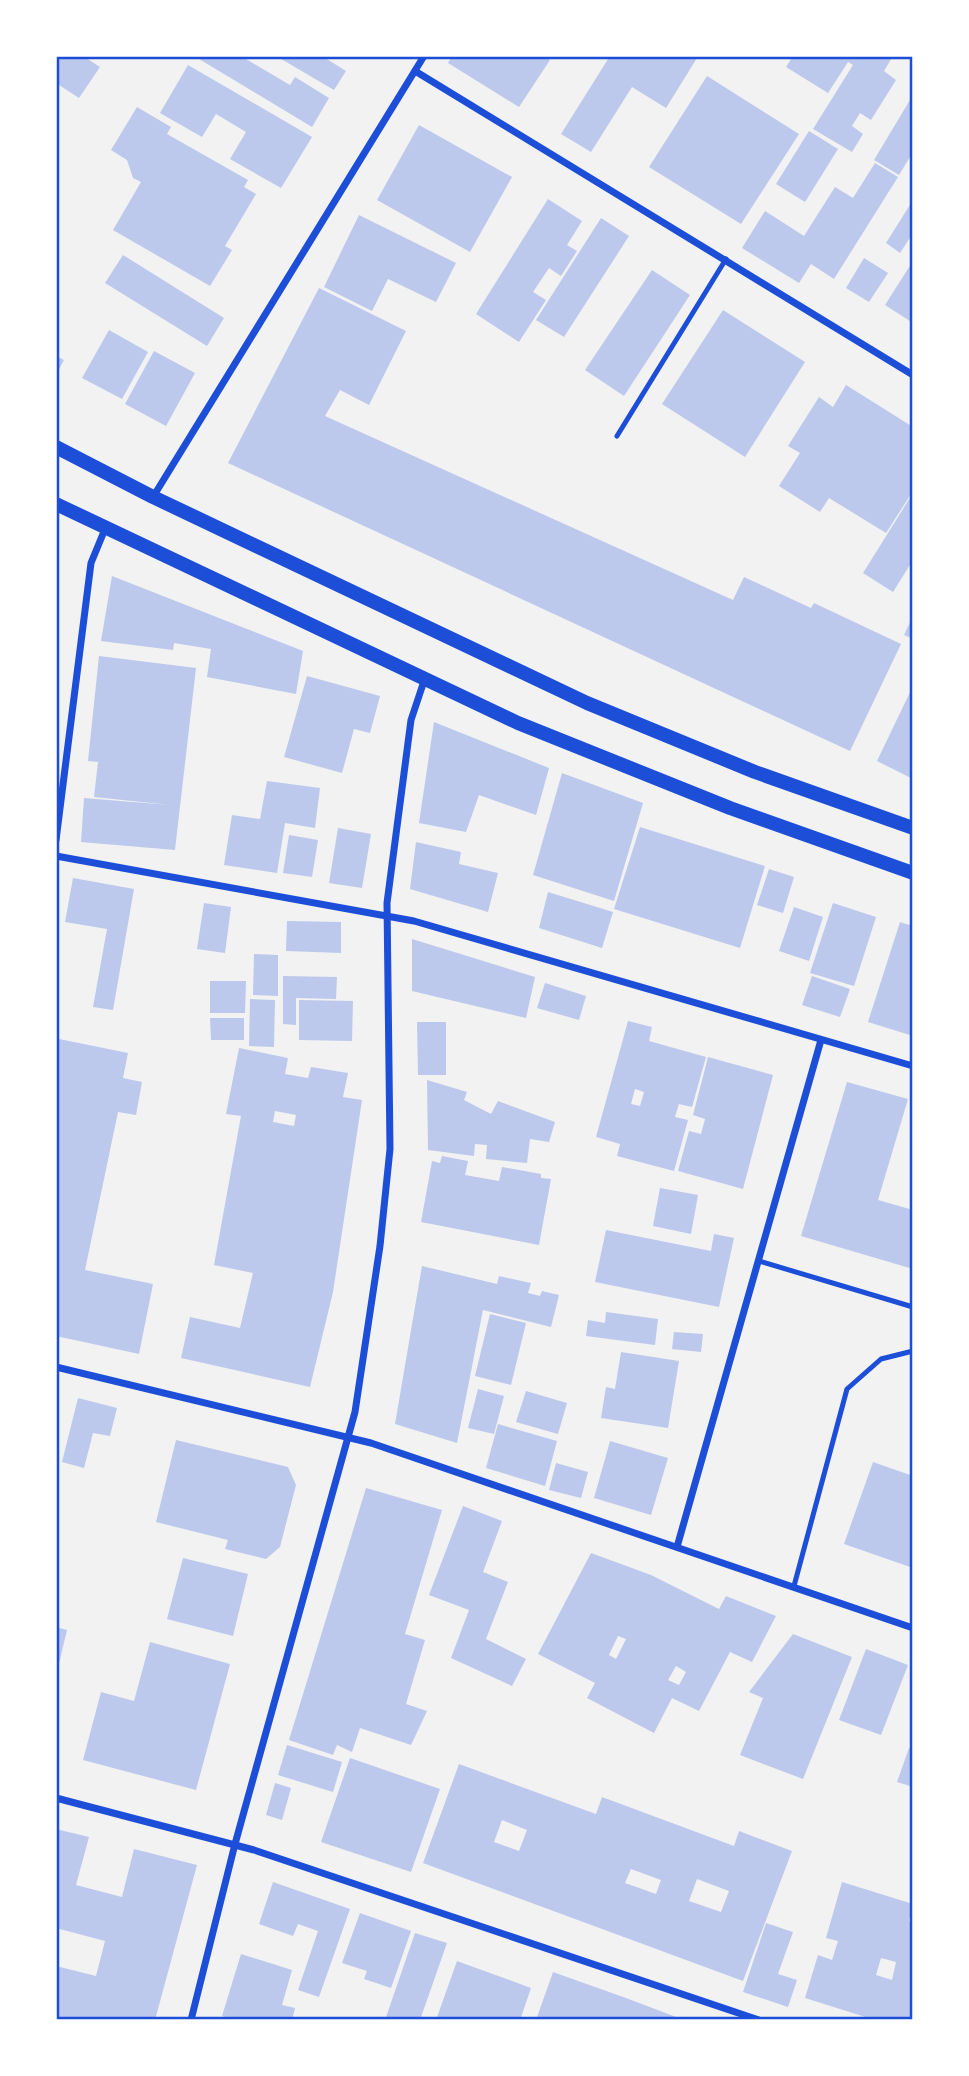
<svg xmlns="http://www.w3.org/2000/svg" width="969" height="2076" viewBox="0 0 969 2076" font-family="'Golos Text',sans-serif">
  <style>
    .building { fill: #bdc9ec; fill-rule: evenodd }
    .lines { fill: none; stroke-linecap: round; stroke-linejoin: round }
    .service { stroke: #1d4ed8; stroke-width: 5 }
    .minor { stroke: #1d4ed8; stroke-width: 7 }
    .secondary { stroke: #1d4ed8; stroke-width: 14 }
    .neatline { fill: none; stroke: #1d4ed8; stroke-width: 2.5 }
  </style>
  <rect width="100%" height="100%" fill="#f2f2f2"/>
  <g class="building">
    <path d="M56,56H83L100,67L79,98L56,83Z"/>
    <path d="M194,56H241L290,85L295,77L329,98L312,127Z"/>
    <path d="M276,56H322L346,71L334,90Z"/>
    <path d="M452,56H543L550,60L519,107L448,63Z"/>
    <path d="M610,56L697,58L666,108L632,87L591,152L561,134Z"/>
    <path d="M793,56H893L884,71L896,80L871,120L860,113L852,126L863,134L852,152L813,129L853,65L848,62L828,93L786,67Z"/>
    <path d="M188,65L312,137L281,188L230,159L246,132L216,114L202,137L160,113Z"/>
    <path d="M707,76L799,134L741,224L649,167Z"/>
    <path d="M913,95V152L899,175L874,160Z"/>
    <path d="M137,107L171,127L167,134L248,180L244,187L256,194L225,246L232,250L210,286L113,230L141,182L133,178L127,160L111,150Z"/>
    <path d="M419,125L512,177L470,252L377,200Z"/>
    <path d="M809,131L838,149L805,202L776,184Z"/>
    <path d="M875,163L898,177L834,279L811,264L799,283L742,248L765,211L804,236L835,187L853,198Z"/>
    <path d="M548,199L582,221L567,245L577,251L561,276L549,268L533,292L546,300L519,342L476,314Z"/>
    <path d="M913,200V233L900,253L886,243Z"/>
    <path d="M359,215L456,263L436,302L388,279L372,311L324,287Z"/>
    <path d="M601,218L629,236L564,337L536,320Z"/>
    <path d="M123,255L224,318L207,346L105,283Z"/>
    <path d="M864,258L888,273L869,302L846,288Z"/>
    <path d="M913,261V323L885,305Z"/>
    <path d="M652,270L690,295L624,396L585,370Z"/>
    <path d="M319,288L406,331L369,405L340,390L325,416L733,600L744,577L811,608L814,603L901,644L850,751L228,463Z"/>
    <path d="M723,310L805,362L745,457L662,404Z"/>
    <path d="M109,330L148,352L122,399L82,378Z"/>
    <path d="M154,351L195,373L166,426L125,404Z"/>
    <path d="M56,356L64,360L56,375Z"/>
    <path d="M846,385L913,427V491L886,533L829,498L820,512L779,486L800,453L788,446L819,397L833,407Z"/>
    <path d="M913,493V560L893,592L863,573Z"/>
    <path d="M112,576L303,651L296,694L207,677L211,649L174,643L173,650L101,641Z"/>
    <path d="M913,616V639L904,635Z"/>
    <path d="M99,656L196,668L175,850L81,842L84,798L170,805L94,797L98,762L88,761Z"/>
    <path d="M307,676L380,696L370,733L354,729L342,773L284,757Z"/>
    <path d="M913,686V779L877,761Z"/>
    <path d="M434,722L549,768L536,815L479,795L466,832L419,823Z"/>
    <path d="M562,773L643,803L614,901L533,875Z"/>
    <path d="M267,781L320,788L315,828L285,823L277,873L224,865L232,815L260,819Z"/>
    <path d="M640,827L765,866L740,948L614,909Z"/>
    <path d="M338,828L371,834L362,888L329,883Z"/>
    <path d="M289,835L318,840L312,877L283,873Z"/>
    <path d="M416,842L461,852L459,864L498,873L488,912L410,889Z"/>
    <path d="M769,869L794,877L783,913L757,905Z"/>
    <path d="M73,878L134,889L113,1010L93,1007L107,929L65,922Z"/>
    <path d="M548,892L613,912L602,948L539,928Z"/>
    <path d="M204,903L231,907L225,953L197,949Z"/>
    <path d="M833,903L876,917L854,986L810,973Z"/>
    <path d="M794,907L823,917L809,961L779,951Z"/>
    <path d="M287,921L341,922V953L286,951Z"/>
    <path d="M900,922L913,926V1036L868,1022Z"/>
    <path d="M412,939L535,977L526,1018L412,991Z"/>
    <path d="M254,954L278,955V996L253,995Z"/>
    <path d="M283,976L337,977L336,999L296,998V1025L283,1024Z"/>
    <path d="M812,976L850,989L840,1017L802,1005Z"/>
    <path d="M210,981H246L245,1013H210Z"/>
    <path d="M545,983L586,996L579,1020L537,1008Z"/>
    <path d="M250,999L275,1000L274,1047L249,1046Z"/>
    <path d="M299,1000L353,1001L352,1041L299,1040Z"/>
    <path d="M210,1018H244V1040H211Z"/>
    <path d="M628,1021L652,1027L649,1041L706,1057L692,1107L679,1104L675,1117L688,1120L674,1171L617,1156L620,1144L596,1137ZM635,1089L644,1092L640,1106L631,1104Z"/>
    <path d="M417,1022H446V1075H418Z"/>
    <path d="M59,1039L128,1053L123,1078L142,1082L136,1115L118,1112L85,1270L153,1284L139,1354L56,1336V1054Z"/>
    <path d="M239,1048L288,1058L285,1074L308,1078L311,1067L348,1073L343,1097L362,1100L333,1292L310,1387L181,1358L190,1317L240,1328L253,1273L214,1265L241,1116L226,1114ZM275,1111L296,1115L294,1126L273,1122Z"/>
    <path d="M708,1057L773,1075L743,1189L678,1171L689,1131L701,1134L705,1119L693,1115Z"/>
    <path d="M427,1080L467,1092L464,1100L491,1114L498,1101L555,1122L549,1142L530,1139L527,1163L486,1159L487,1145L475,1144L474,1156L428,1150Z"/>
    <path d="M847,1082L908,1099L878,1200L913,1210V1269L801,1236Z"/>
    <path d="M442,1156L468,1161L465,1175L499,1181L502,1167L541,1174V1178L551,1179L539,1245L421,1222L432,1161L440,1163Z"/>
    <path d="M660,1188L698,1195L691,1234L653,1226Z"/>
    <path d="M606,1230L711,1251L714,1234L734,1238L719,1307L595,1282Z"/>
    <path d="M422,1266L497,1284L499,1276L531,1283L528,1293L540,1296L542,1291L559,1295L551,1327L483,1310L457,1443L395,1424Z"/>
    <path d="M606,1312L658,1319L655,1345L586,1336L588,1320L605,1323Z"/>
    <path d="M490,1314L526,1323L511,1385L475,1376Z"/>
    <path d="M674,1332L703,1334L701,1352L672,1349Z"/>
    <path d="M621,1352L679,1361L668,1428L601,1418L606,1387L615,1389Z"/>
    <path d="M478,1389L504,1396L494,1434L468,1428Z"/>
    <path d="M526,1391L567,1403L558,1434L516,1422Z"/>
    <path d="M78,1398L117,1408L110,1436L93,1433L84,1468L62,1462Z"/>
    <path d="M498,1424L557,1441L545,1486L486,1468Z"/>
    <path d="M176,1440L288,1467L296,1485L280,1547L266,1559L225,1549L228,1540L156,1522Z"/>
    <path d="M610,1441L668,1458L651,1515L594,1498Z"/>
    <path d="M873,1462L913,1476V1568L844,1544Z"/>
    <path d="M556,1463L588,1472L581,1498L549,1490Z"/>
    <path d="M366,1488L442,1510L405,1634L425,1640L406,1704L427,1711L411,1745L360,1728L352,1752L337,1745L333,1755L289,1740Z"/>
    <path d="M463,1506L502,1521L483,1572L508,1582L486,1639L526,1659L512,1686L451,1658L469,1610L429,1595Z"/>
    <path d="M591,1553L651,1575L719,1609L726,1596L776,1616L752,1662L730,1652L699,1711L672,1698L654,1733L587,1698L595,1683L538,1654ZM618,1636L626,1639L616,1659L609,1655ZM676,1666L686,1672L679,1685L668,1680Z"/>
    <path d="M183,1558L248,1574L233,1636L167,1619Z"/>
    <path d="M56,1627L67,1630L57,1672H56Z"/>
    <path d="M793,1634L852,1657L803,1779L740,1755L763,1698L749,1692Z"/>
    <path d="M150,1642L230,1664L196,1790L83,1760L101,1692L134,1701Z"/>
    <path d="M866,1649L908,1665L881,1735L839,1720Z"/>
    <path d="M287,1745L342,1762L333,1792L278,1775Z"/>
    <path d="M909,1748L913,1749V1787L897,1782Z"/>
    <path d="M350,1758L440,1789L411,1872L321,1842Z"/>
    <path d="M459,1764L596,1814L602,1797L734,1846L739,1831L792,1851L743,1981L423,1863ZM502,1820L527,1830L519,1851L494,1842ZM631,1869L661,1880L656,1894L625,1883ZM697,1879L729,1891L721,1912L689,1901Z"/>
    <path d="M275,1783L291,1788L282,1820L266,1815Z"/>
    <path d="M56,1829L89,1837L76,1885L122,1897L134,1849L197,1865L155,2020H56V1966L96,1976L105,1941L56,1928Z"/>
    <path d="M273,1882L350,1909L319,1997L298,1990L318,1931L298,1924L293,1936L259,1924Z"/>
    <path d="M842,1882L913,1904L909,1921L913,1922V2020H875L805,1998L818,1955L832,1960L838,1941L826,1938ZM881,1958L896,1962L892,1980L876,1975Z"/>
    <path d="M360,1913L411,1931L391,1988L364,1979L367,1971L342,1963Z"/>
    <path d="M766,1923L793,1932L778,1974L797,1980L788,2007L743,1992Z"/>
    <path d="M415,1933L447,1943L420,2020H385Z"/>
    <path d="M241,1954L292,1970L282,2005L295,2008L292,2020H236L222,2016Z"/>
    <path d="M457,1961L531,1988L520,2020H436Z"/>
    <path d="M553,1972L626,1998L684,2020H536Z"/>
  </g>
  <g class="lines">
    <g class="service">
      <path d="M617,436L726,259"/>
      <path d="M759,1261L913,1307"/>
      <path d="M794,1586L847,1389L881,1359L913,1351"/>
    </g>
    <g class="minor">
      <path d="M415,71L913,375"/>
      <path d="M153,497L424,56"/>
      <path d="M56,840L91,563L105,529"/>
      <path d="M56,856L414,921L913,1066"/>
      <path d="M56,1367L371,1443L913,1628"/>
      <path d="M677,1547L821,1040"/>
      <path d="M56,1798L254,1850L759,2020"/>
      <path d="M191,2020L235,1844L355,1412L380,1246L390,1149L387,903L411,720L424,681"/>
    </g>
    <g class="secondary">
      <path d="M56,447L153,497L587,703L755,772L913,828"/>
      <path d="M56,504L518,723L730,808L913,873"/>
    </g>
  </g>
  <rect width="969" height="2076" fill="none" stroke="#ffffff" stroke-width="116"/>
  <rect x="58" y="58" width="853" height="1960" class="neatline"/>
</svg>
